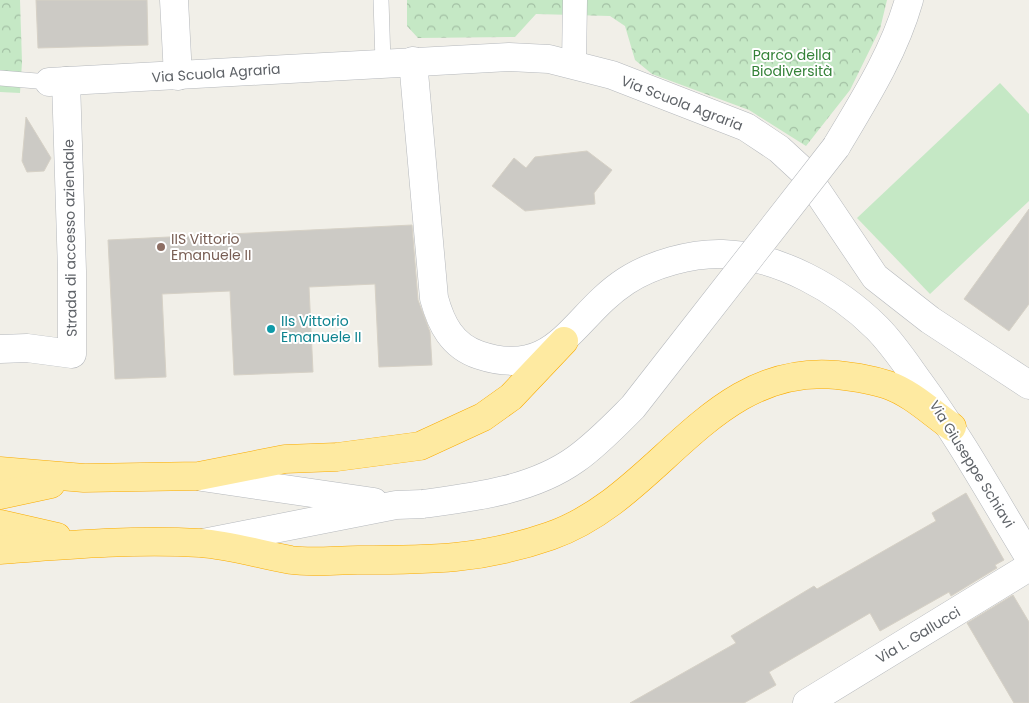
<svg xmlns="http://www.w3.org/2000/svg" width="1029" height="703" viewBox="0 0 1029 703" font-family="Poppins,sans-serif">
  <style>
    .grass { fill: #c5e8c5 }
    .park { fill: url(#park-crowns) }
    .building { fill: #cccac5; stroke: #d6d1c6 }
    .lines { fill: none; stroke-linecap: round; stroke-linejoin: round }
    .service-casing { stroke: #b5b8bc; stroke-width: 16 }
    .pedestrian-casing { stroke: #b5b8bc; stroke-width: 25 }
    .minor-casing { stroke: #b5b8bc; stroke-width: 29 }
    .tertiary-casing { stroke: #b5b8bc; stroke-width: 29 }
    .trunk-casing { stroke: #f9ab00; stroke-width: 29 }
    .service { stroke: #fff; stroke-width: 15 }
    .pedestrian { stroke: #fff; stroke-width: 24 }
    .minor { stroke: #fff; stroke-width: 28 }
    .tertiary { stroke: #fff; stroke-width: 28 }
    .trunk { stroke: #feeaa1; stroke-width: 28 }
    .tertiary-bridge-casing { stroke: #b5b8bc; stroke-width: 29; stroke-linecap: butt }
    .tertiary-bridge { stroke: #fff; stroke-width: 28 }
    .education-dot { fill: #8d6e63; stroke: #fff; stroke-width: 2 }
    .culture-dot { fill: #0f9aa8; stroke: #fff; stroke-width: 2 }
    .labels { text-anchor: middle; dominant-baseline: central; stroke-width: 4; stroke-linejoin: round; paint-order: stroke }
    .park-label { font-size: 14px; fill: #348238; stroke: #fff }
    .street-label { font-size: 14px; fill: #5f6368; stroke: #fff }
    .education-label { font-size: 14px; fill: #785e54; stroke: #fff; text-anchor: start }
    .culture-label { font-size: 14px; fill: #0d838f; stroke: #fff; text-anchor: start }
  </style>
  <defs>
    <pattern id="park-crowns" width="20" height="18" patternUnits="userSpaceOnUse" patternTransform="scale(1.25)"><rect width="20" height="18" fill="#c5e8c5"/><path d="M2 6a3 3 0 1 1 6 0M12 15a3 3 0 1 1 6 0" fill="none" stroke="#a3c0a4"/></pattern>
  </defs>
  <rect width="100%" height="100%" fill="#f1efe8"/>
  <path class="grass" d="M1000,83L1029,114V201L930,294L857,218Z"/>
  <g class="park">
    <path d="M0,0H20L22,62L20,93L0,92Z"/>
    <path d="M407,0H887L880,29L850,90L806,146L749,110L652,74L635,60L625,26L610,16L536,14L515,37L418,38L407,26Z"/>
  </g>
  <g class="building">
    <path d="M36,0H147L148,45L38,48Z"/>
    <path d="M26,117L51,158L44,171L27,172L22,161Z"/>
    <path d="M587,151L612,170L594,193L595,204L525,211L492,186L514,158L526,168L535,157Z"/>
    <path d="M1029,209V304L1009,331L964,299Z"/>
    <path d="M412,225L418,300L430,332L432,365L379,367L375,284L309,287L313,372L234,375L230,291L162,294L166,377L115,379L108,240Z"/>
    <path d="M966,493L1004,560L995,565L997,568L951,596L949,592L880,631L870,613L769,672L776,685L744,703H630L736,643L731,636L814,586L817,589L936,521L932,513Z"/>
    <path d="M1013,595L1029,622V703H1014L967,623Z"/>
  </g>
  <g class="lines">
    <defs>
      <g id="service">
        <path d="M381,0L383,62"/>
        <path d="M0,78L49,82"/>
      </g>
      <path id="pedestrian" d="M574,64L575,0"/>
      <g id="minor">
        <path d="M174,0L178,76"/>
        <path d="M49,82L509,57L549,59L612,75L746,127L779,149L805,173L875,277L930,320L1029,385"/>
        <path d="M0,349L27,348L72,354V271L66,81"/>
        <path d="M807,703L1029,567"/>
      </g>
      <g id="tertiary">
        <path d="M413,61L434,298C441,324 452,346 479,355C557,381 572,316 626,281C652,264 692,253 723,254C779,256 838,289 877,328C893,344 906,364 919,382C960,438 993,498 1029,557"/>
        <path d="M836,147C864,100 894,53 909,0"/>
        <path d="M202,477L374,502"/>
        <path d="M203,543L396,505L423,504"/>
      </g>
      <g id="trunk">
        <path d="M0,471L84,478L199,476L285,459L337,457L420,446L483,417L511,397L564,341"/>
        <path d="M0,495L51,484"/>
        <path d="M0,524L57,537"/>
        <path d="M0,550C66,545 134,539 200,543C231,545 261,555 291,560C312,563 336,560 358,560C430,560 481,560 550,536C660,498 709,363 837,375C854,377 871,379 888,385C911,393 932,413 952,427"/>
      </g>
    </defs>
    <use href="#service" class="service-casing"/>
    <use href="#pedestrian" class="pedestrian-casing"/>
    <use href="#minor" class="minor-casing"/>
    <use href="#tertiary" class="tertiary-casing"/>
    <use href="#trunk" class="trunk-casing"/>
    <use href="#service" class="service"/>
    <use href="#pedestrian" class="pedestrian"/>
    <use href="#minor" class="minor"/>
    <use href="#tertiary" class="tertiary"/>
    <use href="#trunk" class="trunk"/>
    <defs>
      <path id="tertiary-bridge" d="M423,504C475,497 533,490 576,459C597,444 615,425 633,407L836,147"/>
    </defs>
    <use href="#tertiary-bridge" class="tertiary-bridge-casing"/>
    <use href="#tertiary-bridge" class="tertiary-bridge"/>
  </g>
  <circle class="education-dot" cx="161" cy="247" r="5"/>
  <circle class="culture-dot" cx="271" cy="329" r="5"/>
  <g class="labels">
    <g class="park-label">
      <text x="792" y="55">Parco della<tspan x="792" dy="16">Biodiversità</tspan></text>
    </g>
    <g class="street-label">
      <text transform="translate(216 73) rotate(-4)">Via Scuola Agraria</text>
      <text transform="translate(682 103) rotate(21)">Via Scuola Agraria</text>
      <text transform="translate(70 238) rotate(-91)">Strada di accesso aziendale</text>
      <text transform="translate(972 464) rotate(58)">Via Giuseppe Schiavi</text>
      <text transform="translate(918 635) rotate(-31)">Via L. Gallucci</text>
    </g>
    <g class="education-label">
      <text x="171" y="239">IIS Vittorio<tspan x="171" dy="16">Emanuele II</tspan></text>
    </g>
    <g class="culture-label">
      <text x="281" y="321">IIs Vittorio<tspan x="281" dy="16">Emanuele II</tspan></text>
    </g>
  </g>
</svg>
